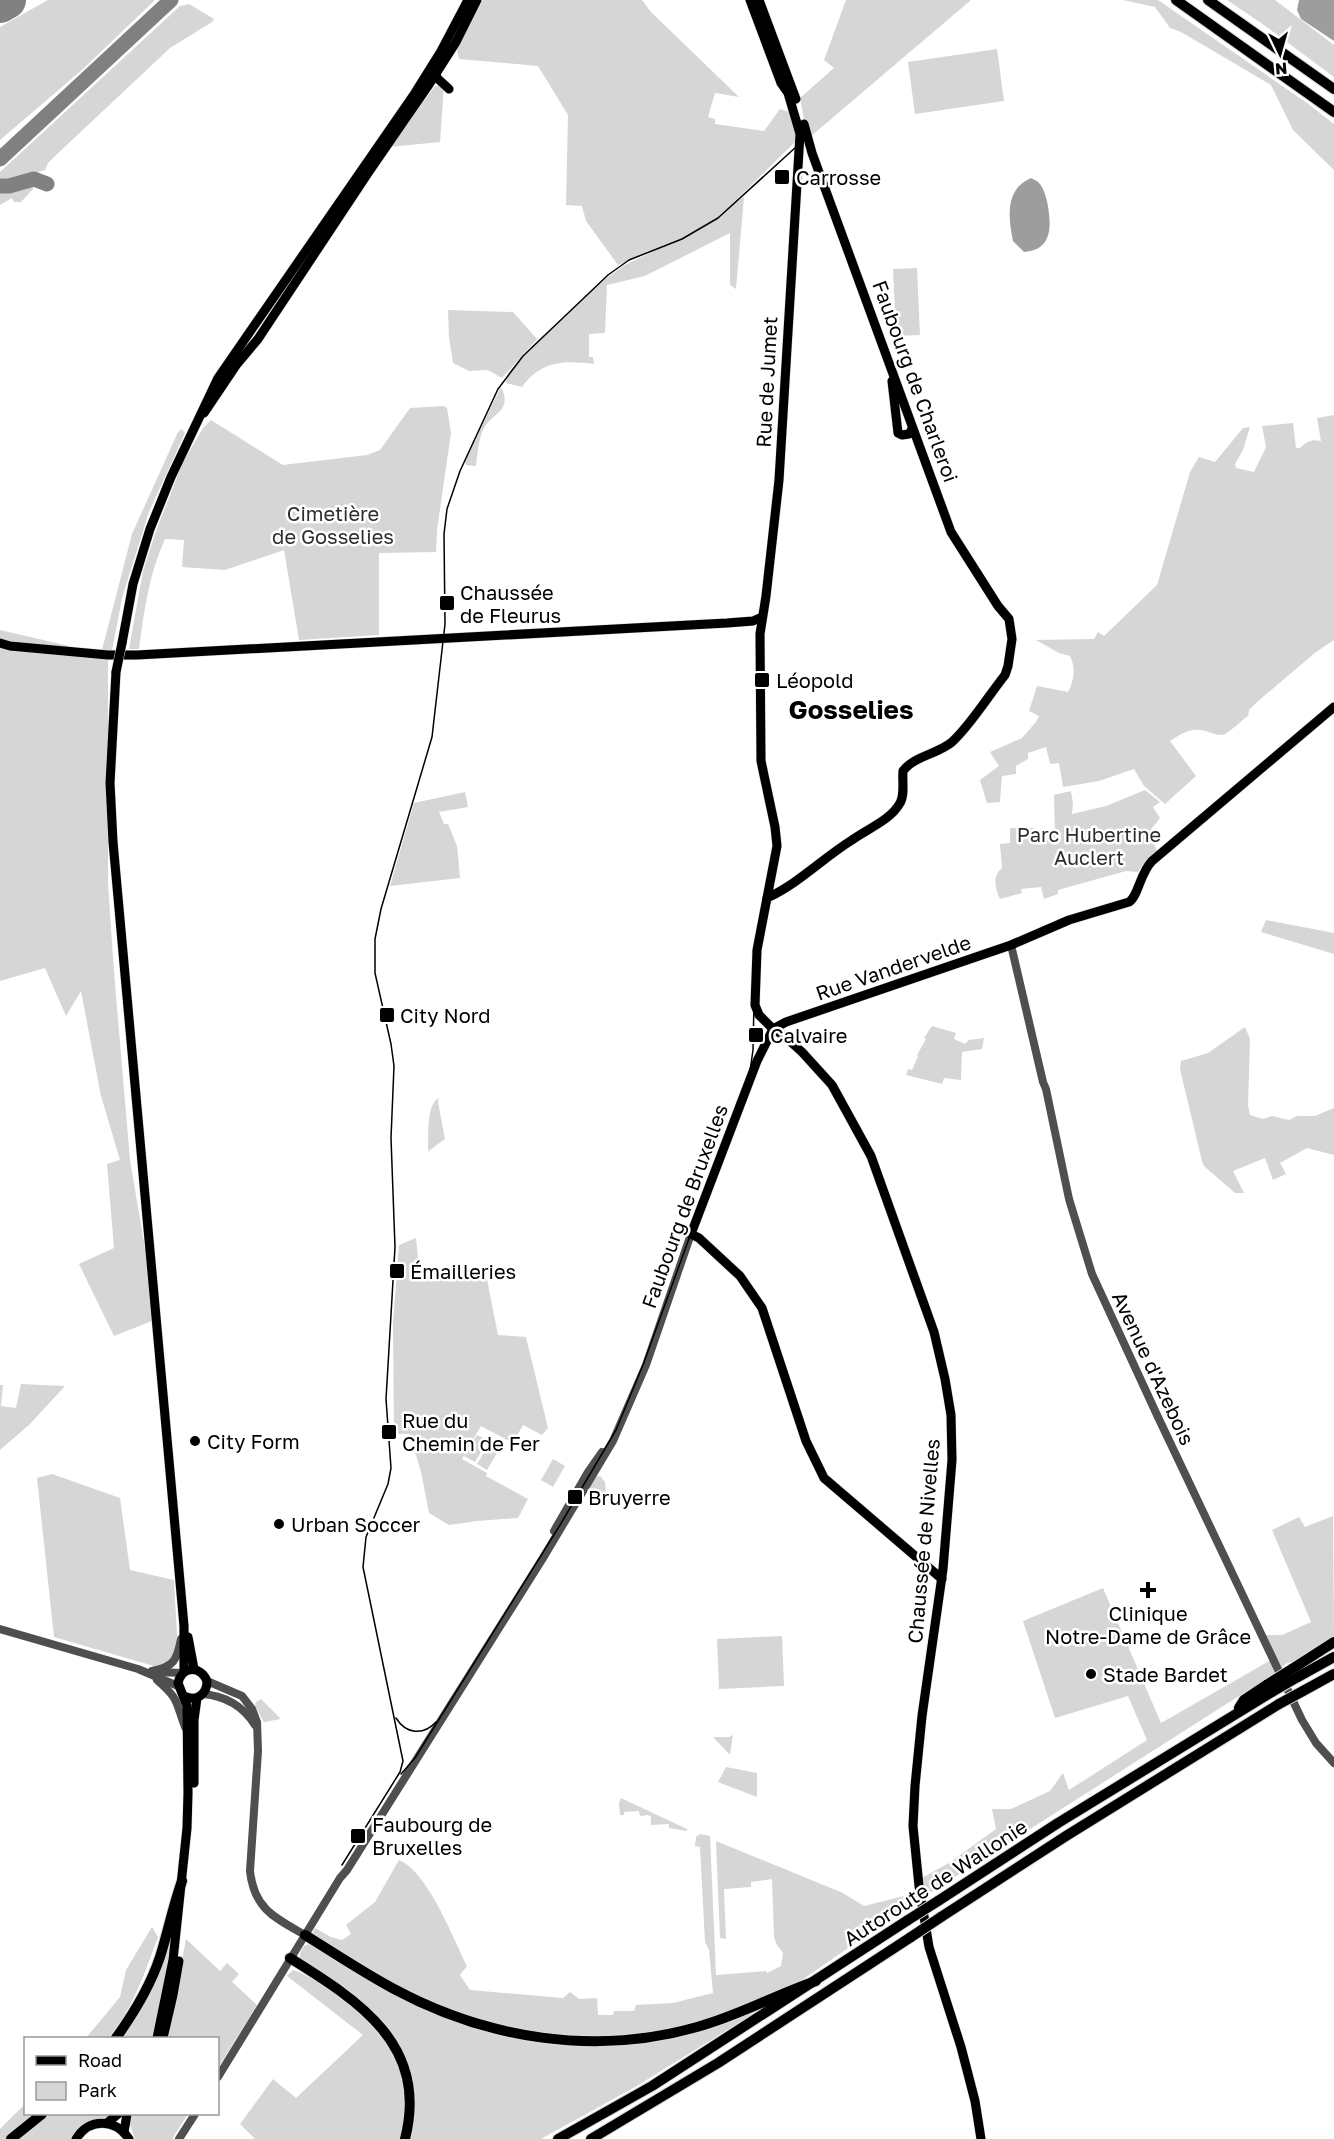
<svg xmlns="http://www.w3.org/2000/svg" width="1334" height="2139" viewBox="0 0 1334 2139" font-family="'Golos Text',sans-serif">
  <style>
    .green { fill: #d6d6d6 }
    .water { fill: #9d9d9d }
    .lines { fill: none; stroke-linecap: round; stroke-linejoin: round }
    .taxiway { stroke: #808080; stroke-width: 15 }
    .runway { stroke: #808080; stroke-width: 38 }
    .major-casing { stroke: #dbdbdb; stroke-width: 10 }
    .highway-casing { stroke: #dbdbdb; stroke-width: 12 }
    .minor { stroke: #4f4f4f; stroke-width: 8 }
    .major { stroke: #000; stroke-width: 9 }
    .highway { stroke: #000; stroke-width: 10 }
    .tram { stroke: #000; stroke-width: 1.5 }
    .major-bridge-casing { stroke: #dbdbdb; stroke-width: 10; stroke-linecap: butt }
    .highway-bridge-casing { stroke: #dbdbdb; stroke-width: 12; stroke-linecap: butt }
    .major-bridge { stroke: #000; stroke-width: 9 }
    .highway-bridge { stroke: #000; stroke-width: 10 }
    .poi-dot { fill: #000; stroke: #fff; stroke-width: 2 }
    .labels { text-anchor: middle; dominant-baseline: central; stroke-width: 5; stroke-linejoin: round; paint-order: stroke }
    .poi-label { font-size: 20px; fill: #000; stroke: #fff; text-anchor: start }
    .street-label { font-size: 20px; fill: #000; stroke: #fff }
    .park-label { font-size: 20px; fill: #2d2d2d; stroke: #fff }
    .district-label { font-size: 26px; font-weight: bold; fill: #000; stroke: #fff }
  </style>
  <rect width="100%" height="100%" fill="#fff"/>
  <g class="green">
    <path d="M48,0H155L83,69L0,140V27Z"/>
    <path d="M483,0H642L651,12L739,97L715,93L708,117L715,119V124L764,131L780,109L789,112L797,140L732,204L744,197L736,289L730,285V233L645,276L607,285L605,333L589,334V357H593L594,364C563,360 541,361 522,387L506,383L508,373L533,345L605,279L625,265L662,247L618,265L586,221L582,206L566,205L568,115L538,66L459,59L457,50Z"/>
    <path d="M846,0H971L810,137L807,136L800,98L834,68L824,60Z"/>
    <path d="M1123,0H1158L1307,103L1334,124V170L1293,130L1271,85L1181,32L1170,28L1155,7Z"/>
    <path d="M1227,0H1275L1334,45V77L1264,25Z"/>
    <path d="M189,4L214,19L212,22L170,48L55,156L48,163L45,170L8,181L0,178V172L180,6Z"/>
    <path d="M997,49L1004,101L915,114L908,62Z"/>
    <path d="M435,86H444L440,142L389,147Z"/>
    <path d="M30,184L33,186V189L21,202H14L12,198L0,205V191H6Z"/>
    <path d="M917,268L920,335L896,336L893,269Z"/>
    <path d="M448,310L513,312L537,339L502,378L488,370L469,371L453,363L449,337Z"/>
    <path d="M501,387C513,411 493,412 484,428C479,436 477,457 476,466L466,465L465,462L467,456Z"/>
    <path d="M444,406L447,408L451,433L437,530L436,552L379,553V635L299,640L284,550L225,570L182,567L184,540L165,539C149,574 144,611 139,649H129L143,571L156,531L183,462L203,428L211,420L283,465L367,455L380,450L410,408Z"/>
    <path d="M1334,415V640L1316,652L1257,702L1249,710L1248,716C1242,720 1231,731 1225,734C1217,737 1209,731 1201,730C1189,728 1179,735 1170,741L1196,776L1165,804L1144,786L1134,769L1099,781L1063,787L1059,763L1050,764L1046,747L1028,753V759L1016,766V774L1002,776L1000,802L987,803L980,780L999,766L990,752L1022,738L1036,722L1039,716L1029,711L1037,686L1068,692C1074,681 1076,668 1070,656L1059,653L1036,640L1094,639L1098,632L1104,636L1157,585L1190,472L1199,457L1215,462L1243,428L1250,427L1243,450L1235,464L1236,468L1254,472L1266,447L1262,426L1293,423L1296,448H1300C1307,441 1312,439 1321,441L1317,418Z"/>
    <path d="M182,429L185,433L149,512L122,598L112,651L102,650L132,534L178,432Z"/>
    <path d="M0,630L108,655V883L114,972L130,1160L157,1319L114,1336L79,1264L114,1248L107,1164L120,1160L101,1096L81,991L66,1016L45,968L0,981Z"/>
    <path d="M1145,790L1160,802L1153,807L1160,818L1149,832L1157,851L1145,861L1138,872L1126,871L1058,890V894L1044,899L1041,887L1021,889L1022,893L1000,899C995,889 992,876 1002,868L1000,844L1010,843V828H1034L1035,834H1055L1054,795L1071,791L1073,803L1072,814L1106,806Z"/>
    <path d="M465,792L468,807L439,812L444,824H448L457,846L460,878L390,886L414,803Z"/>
    <path d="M1266,920L1334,933V954L1261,932Z"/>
    <path d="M932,1026L956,1033L954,1039L965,1044L969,1040L984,1038L982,1049L962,1052L961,1080L944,1078L942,1084L906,1075L908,1069L912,1070L918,1056L917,1055L926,1039L924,1038Z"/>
    <path d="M1245,1027L1250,1039L1248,1106L1250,1115L1263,1119L1272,1116L1289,1120L1297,1116H1315L1334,1108V1155L1307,1148L1280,1163L1286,1174L1273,1180L1265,1158L1233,1171L1244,1193H1235L1204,1166L1202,1161L1180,1069L1181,1061L1208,1053Z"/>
    <path d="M439,1098L438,1102L445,1139L430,1150L429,1153L428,1147C429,1133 426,1105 439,1098Z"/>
    <path d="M416,1238L418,1257L414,1274L467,1277L486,1274L498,1335L526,1337L548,1428L542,1435L523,1425L513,1443L481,1426L462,1459L487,1473L486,1476L528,1499L518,1518L477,1521L449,1525L429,1513L421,1472L410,1434H394L393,1323L399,1245Z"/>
    <path d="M21,1384L65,1386L30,1424L0,1450V1385H3L1,1406L16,1408Z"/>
    <path d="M477,1435L488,1440L475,1462L464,1456Z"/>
    <path d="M490,1442L500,1448L487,1470L477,1464Z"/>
    <path d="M553,1459L565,1466L553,1487L541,1480Z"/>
    <path d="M52,1474L120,1498L130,1570L174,1580L178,1654L164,1669L54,1637L37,1478Z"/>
    <path d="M600,1476L605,1482L607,1501L586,1490L595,1477Z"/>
    <path d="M1333,1516L1334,1639L1300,1661L1287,1663L1280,1669L1263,1635H1282L1311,1622L1272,1530L1299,1517L1305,1527Z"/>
    <path d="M1103,1588L1161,1723L1271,1660L1275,1673L925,1896L918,1880L949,1863L996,1829L992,1809H1011L1050,1791L1063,1773L1069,1790L1147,1740L1128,1696L1055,1718L1023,1621Z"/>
    <path d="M782,1636L784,1686L719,1689L717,1639Z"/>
    <path d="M261,1699L281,1719L264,1722L255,1706L256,1702Z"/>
    <path d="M733,1735L730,1755L713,1737H729Z"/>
    <path d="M726,1767L757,1773V1797L718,1782Z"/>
    <path d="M621,1798L687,1829V1831L669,1828V1824L651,1825V1817L648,1815L640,1816L639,1811L624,1812V1815H620L619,1803Z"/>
    <path d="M700,1834L710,1836L716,1975L766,1971L767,1973L781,1966L783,1953L777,1945L774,1937L772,1879L751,1882V1887L724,1889L726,1939L720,1938L716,1841L843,1893L864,1906L916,1893V1901L786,1991L673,2033L565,2040L433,2008L310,1938L315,1928L331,1937L342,1940L351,1934L346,1925L375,1902L399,1860C428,1872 453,1938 467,1966L460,1975L470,1990L563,1998L570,1992L579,1999L597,1998L598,2015H613L614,2011H634L636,2005L673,2003L713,1993L709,1950L705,1942L700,1847L695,1846L696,1837Z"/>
    <path d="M152,1927L158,1937C145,1972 133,2009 108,2038H86L120,1997L126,1970Z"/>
    <path d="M173,1930L155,2035L153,2038H119Z"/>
    <path d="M186,1939L220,1971L227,1963L239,1974L232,1982L257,2005L218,2068V2038H168Z"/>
    <path d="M311,1944L444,2016L602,2044L750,2011L753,2014L635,2087L541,2139H410L414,2103L389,2030L374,2012L339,1986L302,1962C298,1955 300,1952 305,1945Z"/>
    <path d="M293,1970C308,1975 320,1984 333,1992C376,2019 406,2059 406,2112C406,2121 403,2130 402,2139H255L240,2124L273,2079L296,2098L363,2035L287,1976Z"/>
    <path d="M25,2104L26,2114H35L6,2139H0V2129Z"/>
    <path d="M50,2114H113C94,2126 85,2114 71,2139H20Z"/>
    <path d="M130,2114H188L172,2139H135L129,2122Z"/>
  </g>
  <g class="water">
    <path d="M1299,0H1334V41L1301,19L1297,10Z"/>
    <path d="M1031,178C1034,180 1037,180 1039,183C1048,192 1053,227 1047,238C1043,248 1034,251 1024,252L1013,241C1008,217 1005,189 1031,178Z"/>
  </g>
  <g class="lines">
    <g class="taxiway">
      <path d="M0,159L171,0"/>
      <path d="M0,186H9L34,179L47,184"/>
    </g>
    <path class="runway" d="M0,4L7,0"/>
    <defs>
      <g id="major">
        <path d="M750,0L781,83L788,93L800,134L779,480L766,596L760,634L761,761L775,827L777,846L757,950L755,1005L759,1015L773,1029L783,1035L802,1052L832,1085L871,1156L934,1332L945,1379L951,1415L952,1460L943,1569L922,1716L915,1786L913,1826L919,1886L929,1947L961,2047L975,2101L981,2139"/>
        <path d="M759,0L796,99"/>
        <path d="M435,69L437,78L449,89"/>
        <path d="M892,381L898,433L902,435L909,434L912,429"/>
        <path d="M204,413L237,364L258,339L368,173L428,86L456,42L477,0"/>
        <path d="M0,643L10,646L108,655H137L727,623L753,621L762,617"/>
        <path d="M122,643L133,584L150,529L171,477L218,378L415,93L440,53L468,0"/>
        <path d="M116,672L110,783L113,842L184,1626V1672"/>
        <path d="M767,898C798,884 823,858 852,840C867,829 891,820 900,803C905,795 902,780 903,771C914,756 938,754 952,742C970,726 989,695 1005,675L1008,666L1012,639L1009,619L998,606L951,532L812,153L804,124"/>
        <path d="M942,1579L824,1478L806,1441L762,1308L740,1276L699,1238L691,1234L757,1061L773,1029L786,1022L1011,945L1069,920L1129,902C1138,897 1140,873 1152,861L1334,707"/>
        <path d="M188,1637L194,1669"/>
        <path d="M194,1783V1720L197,1698"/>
        <path d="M157,2038L173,1960L187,1828L188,1793L187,1706L178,1683C182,1666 200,1665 207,1681C207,1695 196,1702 184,1696"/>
        <path d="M163,2038L173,1995L179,1961"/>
        <path d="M107,2123L118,2114"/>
        <path d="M124,2132L127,2114"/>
        <path d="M76,2139C89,2118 115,2118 129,2139"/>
      </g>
      <g id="highway">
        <path d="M1176,0L1334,112"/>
        <path d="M1208,0L1334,89"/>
        <path d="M1292,1669L1334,1642"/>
        <path d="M1296,1678L1334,1657"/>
        <path d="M1303,1691L1334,1674"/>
        <path d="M1239,1708L1244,1700L1268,1684"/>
        <path d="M938,1901L1058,1823L1272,1692"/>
        <path d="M941,1917L1066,1836L1279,1704"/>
        <path d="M305,1935C334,1953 364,1973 394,1989C487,2039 595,2056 697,2027C738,2016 775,1995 816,1981"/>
        <path d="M290,1958C359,2001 429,2045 405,2139"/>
        <path d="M116,2038C134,2013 150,1987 160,1957C168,1932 173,1906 182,1881"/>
        <path d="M11,2139L42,2114"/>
        <path d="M558,2139L652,2086L908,1920"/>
        <path d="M591,2139L718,2063L911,1937"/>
      </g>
    </defs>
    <use href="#major" class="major-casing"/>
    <use href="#highway" class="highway-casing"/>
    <g class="minor">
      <path d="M1011,945L1043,1082L1046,1089L1069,1199L1092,1274L1157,1415L1302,1720L1316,1743L1334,1763"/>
      <path d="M554,1531L588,1472L602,1452"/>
      <path d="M0,1629L138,1669L178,1686"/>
      <path d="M152,1671C174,1667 177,1660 181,1639"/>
      <path d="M157,1672L182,1673"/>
      <path d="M157,1680C180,1700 175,1701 185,1727"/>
      <path d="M207,1681L242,1696L252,1709L257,1722L258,1751L250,1871C254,1909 275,1918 305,1935"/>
      <path d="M203,1694C225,1696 243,1706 255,1725"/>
      <path d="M218,2077L340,1878L347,1870L543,1558L613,1441L646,1365L691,1234"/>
      <path d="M179,2139L195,2114"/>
    </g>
    <use href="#major" class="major"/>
    <use href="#highway" class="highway"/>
    <g class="tram">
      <path d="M396,1718C406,1734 423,1736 436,1722"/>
      <path d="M401,1774L415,1758L560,1525L616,1430L643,1365L750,1071L753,1050L755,953L776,844L775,826L761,761L759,634L766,596L778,490L800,142"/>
      <path d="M342,1865L400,1772L403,1761L363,1567L366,1537L388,1484L391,1468L386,1399L395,1247L391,1138L394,1066L391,1044L375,973V939L381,909L432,737L445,624L444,534L447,509L460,471L498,389L523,356L608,275L629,260L682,239L718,218L796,147L802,132L800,121L756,0"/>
    </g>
    <defs>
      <path id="major-bridge" d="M116,672L122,643"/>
      <g id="highway-bridge">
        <path d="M1268,1684L1292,1669"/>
        <path d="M1272,1692L1296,1678"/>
        <path d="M1279,1704L1303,1691"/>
        <path d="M908,1920L938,1901"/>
        <path d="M911,1937L941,1917"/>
      </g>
    </defs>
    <use href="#major-bridge" class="major-bridge-casing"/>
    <use href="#highway-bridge" class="highway-bridge-casing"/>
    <use href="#major-bridge" class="major-bridge"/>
    <use href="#highway-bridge" class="highway-bridge"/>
  </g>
  <g class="poi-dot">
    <rect x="774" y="169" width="16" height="16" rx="3"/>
    <rect x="439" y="595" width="16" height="16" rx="3"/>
    <rect x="754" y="672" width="16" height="16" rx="3"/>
    <rect x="379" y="1007" width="16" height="16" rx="3"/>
    <rect x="748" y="1027" width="16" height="16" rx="3"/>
    <rect x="389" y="1263" width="16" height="16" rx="3"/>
    <rect x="381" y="1424" width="16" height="16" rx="3"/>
    <circle cx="195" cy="1441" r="6"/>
    <rect x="567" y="1489" width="16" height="16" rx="3"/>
    <circle cx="279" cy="1524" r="6"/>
    <path d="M1145 1581h6v6h6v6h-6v6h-6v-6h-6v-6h6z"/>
    <circle cx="1091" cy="1674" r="6"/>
    <rect x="350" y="1828" width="16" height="16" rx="3"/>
  </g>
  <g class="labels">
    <g class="poi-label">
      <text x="796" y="177">Carrosse</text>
      <text x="460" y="592">Chaussée<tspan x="460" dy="23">de Fleurus</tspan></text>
      <text x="776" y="680">Léopold</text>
      <text x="400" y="1015">City Nord</text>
      <text x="770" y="1035">Calvaire</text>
      <text x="410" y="1271">Émailleries</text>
      <text x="402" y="1420">Rue du<tspan x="402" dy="23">Chemin de Fer</tspan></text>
      <text x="207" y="1441">City Form</text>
      <text x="588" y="1497">Bruyerre</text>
      <text x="291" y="1524">Urban Soccer</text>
      <text x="1148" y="1613" text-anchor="middle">Clinique<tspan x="1148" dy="23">Notre-Dame de Grâce</tspan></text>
      <text x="1103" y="1674">Stade Bardet</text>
      <text x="372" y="1824">Faubourg de<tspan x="372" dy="23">Bruxelles</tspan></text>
    </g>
    <g class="street-label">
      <text transform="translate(916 381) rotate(70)">Faubourg de Charleroi</text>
      <text transform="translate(766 382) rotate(-87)">Rue de Jumet</text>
      <text transform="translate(893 967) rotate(-19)">Rue Vandervelde</text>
      <text transform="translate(684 1206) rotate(-70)">Faubourg de Bruxelles</text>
      <text transform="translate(1154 1368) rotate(65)">Avenue d'Azebois</text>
      <text transform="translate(923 1541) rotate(-85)">Chaussée de Nivelles</text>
      <text transform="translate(935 1882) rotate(-33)">Autoroute de Wallonie</text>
    </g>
    <g class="park-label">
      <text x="333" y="513">Cimetière<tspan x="333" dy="23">de Gosselies</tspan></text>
      <text x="1089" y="834">Parc Hubertine<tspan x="1089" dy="23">Auclert</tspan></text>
    </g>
    <g class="district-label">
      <text x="851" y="709">Gosselies</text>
    </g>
  </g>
  <rect x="24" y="2037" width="195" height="78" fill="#ffffff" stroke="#999999" stroke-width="1.5"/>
  <rect x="36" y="2056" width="30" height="9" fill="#000000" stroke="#999999" stroke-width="1.5"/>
  <text x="78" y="2067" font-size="18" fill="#000000">Road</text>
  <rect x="36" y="2082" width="30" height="18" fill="#d6d6d6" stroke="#999999" stroke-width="1.5"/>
  <text x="78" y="2097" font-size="18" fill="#000000">Park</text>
  <g transform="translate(1280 54) rotate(175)" stroke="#ffffff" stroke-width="4.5" paint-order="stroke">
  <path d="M0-4.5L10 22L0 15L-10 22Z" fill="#000000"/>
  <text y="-9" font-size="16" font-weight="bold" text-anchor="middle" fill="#000000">N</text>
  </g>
</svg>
